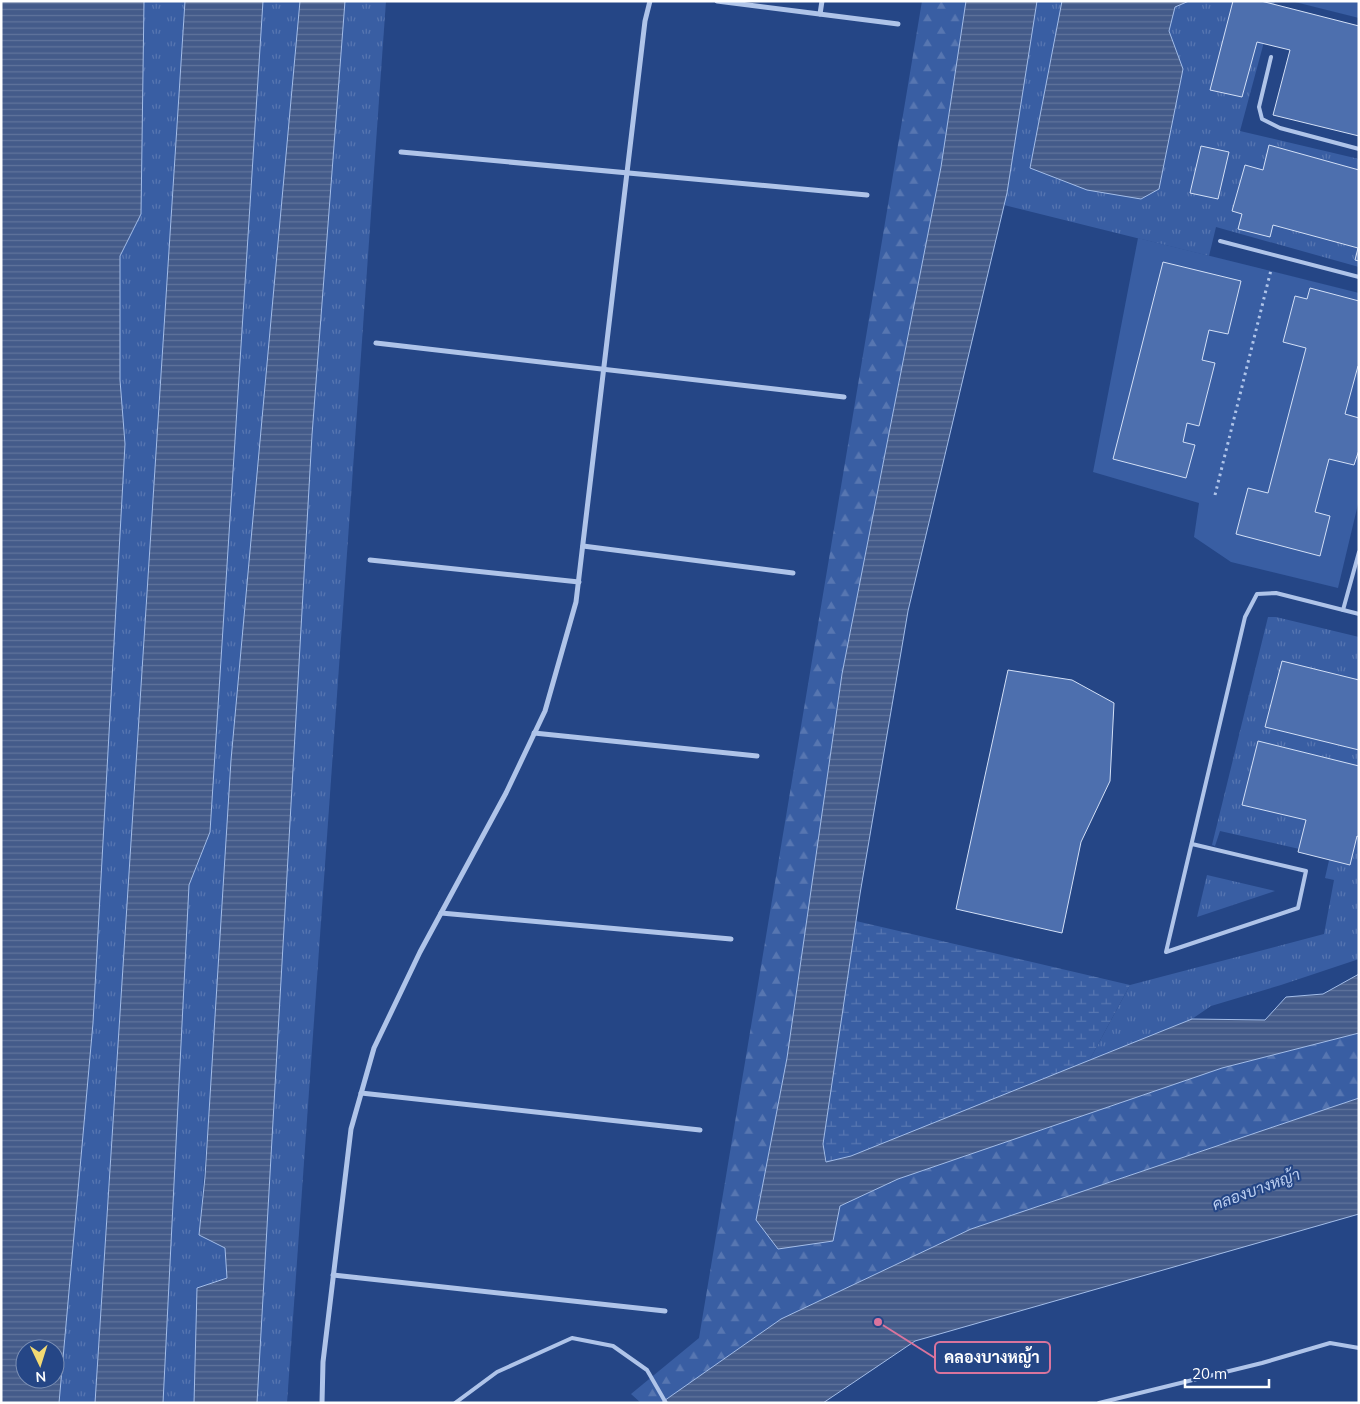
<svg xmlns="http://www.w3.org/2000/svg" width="1360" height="1404" viewBox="0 0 1360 1404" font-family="Mulish,Sarabun,sans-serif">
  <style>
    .grass { fill: url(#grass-tufts) }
    .forest { fill: url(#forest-firs) }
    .wetland { fill: url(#wetland-marsh) }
    .garden { fill: #395ea3 }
    .water { fill: url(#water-rules); stroke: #a3bde9; fill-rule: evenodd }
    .building { fill: #4d6fae; stroke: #d3e0f7 }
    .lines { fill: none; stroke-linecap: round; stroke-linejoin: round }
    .path { stroke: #afc4e9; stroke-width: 3; stroke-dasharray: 2.5 4; stroke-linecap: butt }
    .lane { stroke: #afc4e9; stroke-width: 4 }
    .street { stroke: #afc4e9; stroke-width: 5 }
    .labels { text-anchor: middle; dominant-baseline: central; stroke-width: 4; stroke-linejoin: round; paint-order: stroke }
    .water-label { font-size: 16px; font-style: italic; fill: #bbcef0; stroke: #254686 }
    .leader { fill: none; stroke: #da749d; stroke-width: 2 }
    .callout-dot { fill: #da749d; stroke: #254686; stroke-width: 2 }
    .callout { fill: #254686; stroke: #da749d; stroke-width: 2 }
    .callout-label { font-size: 16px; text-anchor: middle; font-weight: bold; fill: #fff }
  </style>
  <defs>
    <pattern id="grass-tufts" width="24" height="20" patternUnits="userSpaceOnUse" patternTransform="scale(1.25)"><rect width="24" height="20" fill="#395ea3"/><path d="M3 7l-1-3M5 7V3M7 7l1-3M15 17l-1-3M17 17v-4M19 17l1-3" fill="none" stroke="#5776b1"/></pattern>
    <pattern id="forest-firs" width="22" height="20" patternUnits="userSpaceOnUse" patternTransform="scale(1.25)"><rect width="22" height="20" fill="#395ea3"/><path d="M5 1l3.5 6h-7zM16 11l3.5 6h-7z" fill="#5776b1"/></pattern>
    <pattern id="wetland-marsh" width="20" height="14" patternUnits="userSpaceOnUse" patternTransform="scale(1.25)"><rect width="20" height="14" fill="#395ea3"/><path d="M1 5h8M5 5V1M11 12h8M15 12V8" fill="none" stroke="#5776b1"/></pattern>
    <pattern id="water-rules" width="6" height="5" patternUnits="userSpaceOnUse" patternTransform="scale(1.25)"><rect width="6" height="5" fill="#445b8a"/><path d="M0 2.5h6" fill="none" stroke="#60749c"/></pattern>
  </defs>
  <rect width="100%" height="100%" fill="#254686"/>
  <g class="grass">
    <path d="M144,1H185L95,1403H59L93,1023L125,444L120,380V256L141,214Z"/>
    <path d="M263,1H300L199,1235L225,1248L227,1278L194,1403H163L189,885L210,832Z"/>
    <path d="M345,1H386L287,1403H257L312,435Z"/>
    <path d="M1037,1H1275L1240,131L1359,159V267L1216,227L1209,256L1004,205Z"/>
    <path d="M1268,617H1276L1359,637V959L1281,985L1211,1006L1192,1019L1089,1061L1130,985L1324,934L1334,880L1325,878L1330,856L1220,831L1215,846L1212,845Z"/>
    <path d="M1207,875L1275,891L1197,917Z"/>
  </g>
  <path class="forest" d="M922,1H966L941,167L842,674L787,1058L756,1221L840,1206L898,1179L1222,1068L1359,1033V1098L971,1229L781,1319L661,1403H641L631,1394L699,1338Z"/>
  <path class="wetland" d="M856,921L1130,985L1089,1061L851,1156L827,1162L823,1144Z"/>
  <g class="garden">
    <path d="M1291,1H1359V18Z"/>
    <path d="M1138,238L1359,293V500L1338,588L1231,562L1194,537L1199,503L1093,472Z"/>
  </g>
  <g class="water">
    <path d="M1,1H144L141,214L120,256V380L125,444L93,1023L59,1403H1ZM25,1349H55V1379H25Z"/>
    <path d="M185,1H263L210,832L189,885L163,1403H95Z"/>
    <path d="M300,1H345L312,435L257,1403H194L197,1288L227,1278L225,1248L199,1235L205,1177L231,760Z"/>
    <path d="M966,1H1037L1007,193L908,611L860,894L823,1144L826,1162L851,1156L1192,1019L1265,1020L1286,997L1323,994L1359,974V1033L1222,1068L898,1179L840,1206L833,1241L778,1249L756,1220L787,1058L842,674L941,167Z"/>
    <path d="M1062,1H1189L1175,7L1169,31L1183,69L1159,189L1141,199L1087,190L1030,168Z"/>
    <path d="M1359,1098V1214L915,1341L823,1403H661L781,1319L971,1229Z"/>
  </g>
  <g class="building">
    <path d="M1233,1H1261L1359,26V136L1273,115L1290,50L1257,42L1242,97L1210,90Z"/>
    <path d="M1269,145L1359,170V261L1355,260L1358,248L1273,225L1270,237L1238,229L1242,214L1232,211L1245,165L1263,170Z"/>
    <path d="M1201,146L1229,152L1218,199L1190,193Z"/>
    <path d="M1163,262L1241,281L1228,334L1209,330L1202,360L1215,363L1199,426L1187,423L1183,442L1195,445L1186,478L1113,459Z"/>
    <path d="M1310,288L1359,301V367L1358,366L1345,414L1359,418V450L1354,465L1329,459L1315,512L1330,516L1320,556L1236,534L1248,488L1268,493L1306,348L1283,342L1295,296L1307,299Z"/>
    <path d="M1282,661L1359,680V750L1265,727Z"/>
    <path d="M1008,670L1072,680L1114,703L1110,781L1081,842L1062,933L956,909Z"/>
    <path d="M1258,741L1359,766V837L1357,836L1350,865L1298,852L1306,820L1242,805Z"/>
  </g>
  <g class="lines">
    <path class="path" d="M1215,495L1271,270"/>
    <g class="lane">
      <path d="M1271,57L1259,107L1262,119L1280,128L1359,149"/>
      <path d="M1220,241L1359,277"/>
      <path d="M1343,610L1359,552"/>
      <path d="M1192,844L1306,871L1298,908L1166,952L1245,617L1257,594L1276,593L1359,614"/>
      <path d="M455,1403L497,1372L572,1338L613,1346L647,1370L666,1403"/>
      <path d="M1099,1403L1262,1363L1330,1343L1359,1348"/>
    </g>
    <g class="street">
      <path d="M717,1L898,24"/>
      <path d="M820,14L822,1"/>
      <path d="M401,152L867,195"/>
      <path d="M376,343L844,397"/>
      <path d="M583,546L793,573"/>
      <path d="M370,560L579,582"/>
      <path d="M534,733L757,756"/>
      <path d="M441,913L731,939"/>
      <path d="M361,1093L700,1130"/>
      <path d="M333,1275L665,1311"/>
      <path d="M322,1403L323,1362L351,1129L374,1048L420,952L506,793L545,711L576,602L645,21L650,1"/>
    </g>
  </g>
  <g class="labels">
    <g class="water-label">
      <text transform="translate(1256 1189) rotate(-20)">คลองบางหญ้า</text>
    </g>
  </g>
  <path class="leader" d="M878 1322L935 1358"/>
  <circle class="callout-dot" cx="878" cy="1322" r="5"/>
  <rect class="callout" x="935" y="1342" width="115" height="31" rx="5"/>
  <g class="callout-label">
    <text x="992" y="1363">คลองบางหญ้า</text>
  </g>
  <rect width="1360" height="1404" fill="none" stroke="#ffffff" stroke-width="5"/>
  <g transform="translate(40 1364) rotate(176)"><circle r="24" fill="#254686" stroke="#7c90b6"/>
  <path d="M0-4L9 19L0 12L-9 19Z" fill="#f3da73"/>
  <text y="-8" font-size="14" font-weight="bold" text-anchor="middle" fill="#ffffff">N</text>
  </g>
  <path d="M1185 1379v8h84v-8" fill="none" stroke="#ffffff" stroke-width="2.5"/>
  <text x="1192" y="1379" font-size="15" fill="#ffffff" stroke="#254686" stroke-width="4" paint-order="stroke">20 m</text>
</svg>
